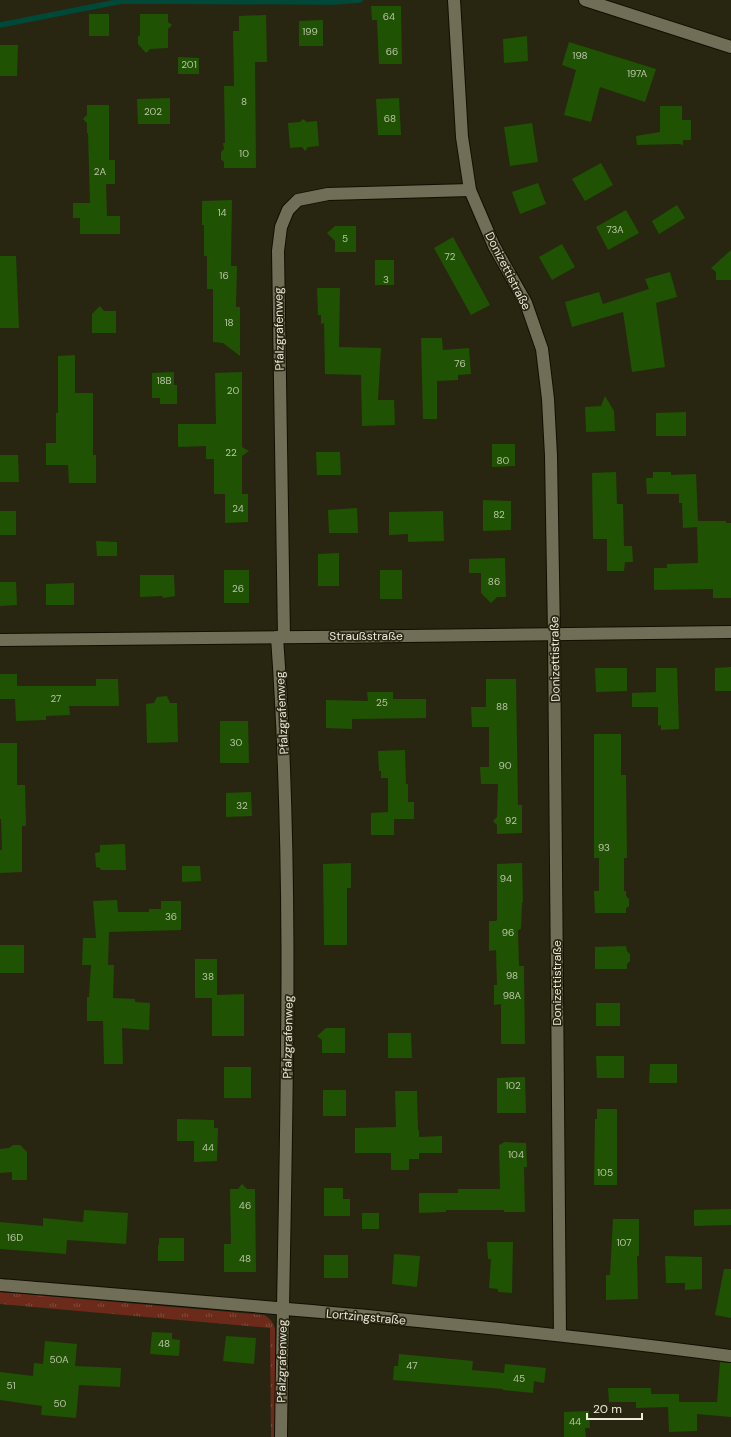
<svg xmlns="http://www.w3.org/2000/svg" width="731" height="1437" viewBox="0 0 731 1437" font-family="'DM Sans',sans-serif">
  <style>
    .grass { fill: url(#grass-tufts) }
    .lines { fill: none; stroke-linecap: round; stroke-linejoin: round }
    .stream { stroke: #004939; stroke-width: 5.5 }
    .building { fill: #205203 }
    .minor-casing { stroke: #110f00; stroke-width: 14 }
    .minor { stroke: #706e57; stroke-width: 12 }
    .labels { text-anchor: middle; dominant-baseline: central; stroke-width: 3.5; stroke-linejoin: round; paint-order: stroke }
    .number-label { font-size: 10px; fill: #b8c4a6 }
    .street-label { font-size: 12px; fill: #ebeadd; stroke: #282611 }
  </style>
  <defs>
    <pattern id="grass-tufts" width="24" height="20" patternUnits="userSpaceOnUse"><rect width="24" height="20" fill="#6c2b1a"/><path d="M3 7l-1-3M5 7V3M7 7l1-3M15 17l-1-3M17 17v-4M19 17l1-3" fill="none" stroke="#814a3b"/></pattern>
  </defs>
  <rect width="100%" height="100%" fill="#282611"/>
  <path class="grass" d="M0,1292L264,1315C270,1318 273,1322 275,1329L276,1437H271L270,1328L0,1304Z"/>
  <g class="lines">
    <path class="stream" d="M0,25L122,1L335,2L360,0"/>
  </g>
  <g class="building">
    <path d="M371,6H401L402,64H379L377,20H372Z"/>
    <rect x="89" y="14" width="20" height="22"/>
    <path d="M140,14H168V22L172,25L168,29V48L150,49L146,53L138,44V37L140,35Z"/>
    <path d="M266,15L267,62H255L256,168H224V162L221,159V152L224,149L223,143H225L224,86H234L233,31H239V16Z"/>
    <path d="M323,20V46H299V21Z"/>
    <path d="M527,36L528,61L504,63L503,39Z"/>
    <path d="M569,42L656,69L645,102L600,87L591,122L564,115L576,70L562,65Z"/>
    <path d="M0,45H18L17,76H0Z"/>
    <path d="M178,57L199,58V74H178Z"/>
    <path d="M170,98V124H138L137,99Z"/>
    <path d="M399,98L401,135H378L376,99Z"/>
    <path d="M87,105H109V160H115V184H106L107,216H120V234H80V218H73V203H90L88,133H87V123L83,119L87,115Z"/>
    <path d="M660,106H682V120H691V140H683V145L679,144L637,145L636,136L660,132Z"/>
    <path d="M303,119L307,122L317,121L319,146L308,147L305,151L302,147L290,148L288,123L300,122Z"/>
    <path d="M532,123L538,162L510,166L504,127Z"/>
    <path d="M601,163L613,185L585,201L572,179Z"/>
    <path d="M538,183L546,204L520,214L512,192Z"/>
    <path d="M232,200L231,266H237L236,307H240V356L223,343L213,342V289H207V256H204V225H202V201Z"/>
    <path d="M677,205L685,218L659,234L652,221Z"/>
    <path d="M626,210L639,233L608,250L596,227Z"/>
    <path d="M335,226H356V252H335V241L327,233Z"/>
    <path d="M453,237L490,305L471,315L434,248Z"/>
    <path d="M562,244L575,267L552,280L539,257Z"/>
    <path d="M731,250V280H716V272L711,268Z"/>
    <path d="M0,256H16L19,328H0Z"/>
    <rect x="375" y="260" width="19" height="25"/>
    <path d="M670,272L677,297L656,303L665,367L632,372L623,312L572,327L565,302L599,292L603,304L649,289L645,279Z"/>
    <path d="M317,288H340L339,347L381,348L378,400H394L395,425L362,426L361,375L325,374L324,323L321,324V315H318Z"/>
    <path d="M100,306L104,311H116V333H92V314Z"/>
    <path d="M421,338H442L443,350L469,348L471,374L458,375V380L437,381V419H423Z"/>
    <path d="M75,355V393H93V455H96V483H69L68,465H46V443H56V413H58V356Z"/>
    <path d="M174,372V385H177V404H160V398H152V373Z"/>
    <path d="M242,372V447L249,451L242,456V494H248V522L225,523V494H214V459H206V446L178,447V424H216L215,373Z"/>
    <path d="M605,396L614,411L615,431L586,432L585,407L601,406Z"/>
    <path d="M686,412V436H656V413Z"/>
    <path d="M492,444H515V466L492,467Z"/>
    <path d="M316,452H340L341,475H317Z"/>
    <path d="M0,455H18L19,482H0Z"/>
    <path d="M616,472L617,504H623L624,546H632L633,562H625L624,571H607V539H593L592,473Z"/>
    <path d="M653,472H671V475L696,474L698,521H726V523H731V598H713V589L654,590V568H667V564L698,563L697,527L683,528L682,503H679V494H647L646,478H653Z"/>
    <path d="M483,500L511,501V530L483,531Z"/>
    <path d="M357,508L358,533H329L328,510Z"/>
    <rect x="0" y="511" width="16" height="24"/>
    <path d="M443,511L444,541L408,542V534L389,535V512Z"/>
    <path d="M96,541L117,542V556H97Z"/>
    <path d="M339,553V586H318V554Z"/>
    <path d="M505,558L506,597H497L491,603L481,593V573H469V559Z"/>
    <rect x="224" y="570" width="25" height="33"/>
    <rect x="380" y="570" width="22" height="29"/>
    <path d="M140,575H174L175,596L163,598L162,596L140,597Z"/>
    <path d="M0,582H16L17,605L0,606Z"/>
    <path d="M74,583V605H46V584Z"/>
    <path d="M731,667V691H715V668Z"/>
    <path d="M595,668H627V691L596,692Z"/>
    <path d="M656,668H677L679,729L661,730V725L658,726V707H632V693L656,692Z"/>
    <path d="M0,674H17V686H96V679H118L119,706H69L70,715L46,716V720L16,721L15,699H0Z"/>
    <path d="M486,679H516L518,805H522V833L497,834V825L493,821L497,817L498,784H481L480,767H489V727H472L471,707H486Z"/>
    <path d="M367,692H393V699H426V718L352,719V729L326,728V700L368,701Z"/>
    <path d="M167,696L170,703H177L178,742L147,743L146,704L154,703L157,697Z"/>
    <path d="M220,721H248L249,763H220Z"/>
    <path d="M594,734H621V775H626L627,858H624V891H626V896L629,899V906L626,908V913H595L594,891H599V858H594Z"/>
    <path d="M0,743H17V785H25L26,826H22V872L0,873V850H2L1,819H0Z"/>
    <path d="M405,750L406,784H408V802H414V819H394V835H371V813L388,812V778H381V771H379L378,751Z"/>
    <path d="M251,792L252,816L226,817V793Z"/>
    <path d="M125,844L126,870H101L100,868L96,867L95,853L100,852V845Z"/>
    <path d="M351,863V888H347V945H324L323,864Z"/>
    <path d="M522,863L523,902L522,903L521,929L518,930L519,966H524L525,1044H501V1004L494,1005V985H497L496,950L489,951V921H496L497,920V864Z"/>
    <path d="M182,866H200L201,881L182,882Z"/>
    <path d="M117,900L118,912H149V909H161V901H181V930L109,932L108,965H114L113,998L135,999V1002L150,1003L149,1030L122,1028L123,1064H104L103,1021H87V997H89L91,965H82L83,938H96L93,901Z"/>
    <rect x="0" y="945" width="24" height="28"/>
    <path d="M626,946L627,951L630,954V961L627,964V969H595V947Z"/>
    <path d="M195,959H217V995L244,994V1036H212V998H195Z"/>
    <rect x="596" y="1003" width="24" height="23"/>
    <path d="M326,1028H345V1053H322V1040L317,1036Z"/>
    <path d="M388,1033H411L412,1058H388Z"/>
    <path d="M596,1056H624V1078H597Z"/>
    <path d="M650,1064H677V1083H649Z"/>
    <rect x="224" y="1067" width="27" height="31"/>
    <path d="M525,1077L526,1113H497V1078Z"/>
    <rect x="323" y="1090" width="23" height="26"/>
    <path d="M395,1091H417L418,1130H419V1137L442,1136V1153H419V1159H409V1170H391V1153H355V1128L396,1127Z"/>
    <path d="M597,1109H617V1185H594L595,1119H597Z"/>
    <path d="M177,1119L214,1120V1128H218L217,1161L194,1162V1141H177Z"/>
    <path d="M505,1142L526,1143L527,1167H524L525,1212H504V1210H446V1212L419,1213V1193H458V1189H500L499,1145Z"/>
    <path d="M13,1145H20L27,1152V1180H12V1172L0,1173V1149L9,1148Z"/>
    <path d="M242,1184L247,1189H255L256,1272H224V1244H231L230,1189H238Z"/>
    <path d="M324,1188H343V1199H350V1216H324Z"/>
    <path d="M731,1209V1225L694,1226V1210Z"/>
    <path d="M84,1210L128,1213L126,1244L67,1240L66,1254L0,1249V1222L43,1226V1218L83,1222Z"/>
    <rect x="362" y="1213" width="17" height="16"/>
    <path d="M613,1219H639V1256H637L638,1299L606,1300V1275H610Z"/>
    <path d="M159,1238H184V1261H158V1245H159Z"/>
    <path d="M487,1242H513L512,1293L498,1292V1289L489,1288L491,1259H488Z"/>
    <path d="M394,1254L420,1256L417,1287L392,1284Z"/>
    <rect x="324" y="1255" width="24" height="23"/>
    <path d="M665,1256L702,1257V1289L685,1290V1283H666Z"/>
    <path d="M724,1269H731V1318L715,1315Z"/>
    <path d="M152,1332L172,1333V1339L180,1340L179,1356L150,1354Z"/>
    <path d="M226,1336L256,1338L254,1364L223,1361Z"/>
    <path d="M45,1341L77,1344L75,1366L121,1368L120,1387L79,1385L76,1418L41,1415L42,1406L0,1400V1372L33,1376L34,1363L43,1364Z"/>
    <path d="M399,1354L473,1361L472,1370L504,1373L505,1364L546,1368L544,1383L534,1381L533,1393L503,1390V1389L393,1380L394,1366H398Z"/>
    <path d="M720,1362L731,1363V1417L697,1414V1431L669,1432L668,1407L636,1408V1402H609L608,1388H651V1394H679V1402H717Z"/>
    <path d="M589,1411L590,1428H585L586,1437H564V1412Z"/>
  </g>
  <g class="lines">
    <defs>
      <g id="minor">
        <path d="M454,0L462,137L470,190L494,246L526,303L542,349L548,399L551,456L554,635L560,1335"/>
        <path d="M585,0L731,47"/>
        <path d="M277,637C296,903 284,1170 281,1437"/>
        <path d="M284,637L278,251L281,227L288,210L298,200L328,194L470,190"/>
        <path d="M0,640C244,637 487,636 731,632"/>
        <path d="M0,1285C244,1305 488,1324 731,1356"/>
      </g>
    </defs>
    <use href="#minor" class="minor-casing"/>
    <use href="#minor" class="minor"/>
  </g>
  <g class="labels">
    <g class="number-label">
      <text x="389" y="16">64</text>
      <text x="310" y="31">199</text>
      <text x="392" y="51">66</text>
      <text x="580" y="55">198</text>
      <text x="189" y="64">201</text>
      <text x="637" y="73">197A</text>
      <text x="244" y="101">8</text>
      <text x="153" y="111">202</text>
      <text x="390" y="118">68</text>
      <text x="244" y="153">10</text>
      <text x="100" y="171">2A</text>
      <text x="222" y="212">14</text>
      <text x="615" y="229">73A</text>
      <text x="345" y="238">5</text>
      <text x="450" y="256">72</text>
      <text x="224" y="275">16</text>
      <text x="386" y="279">3</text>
      <text x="229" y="322">18</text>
      <text x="460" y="363">76</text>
      <text x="164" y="380">18B</text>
      <text x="233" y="390">20</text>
      <text x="231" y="452">22</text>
      <text x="503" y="460">80</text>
      <text x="238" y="508">24</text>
      <text x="499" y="514">82</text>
      <text x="494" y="581">86</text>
      <text x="238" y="588">26</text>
      <text x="56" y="698">27</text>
      <text x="382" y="702">25</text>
      <text x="502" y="706">88</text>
      <text x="236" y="742">30</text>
      <text x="505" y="765">90</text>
      <text x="242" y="805">32</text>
      <text x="511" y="820">92</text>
      <text x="604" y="847">93</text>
      <text x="506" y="878">94</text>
      <text x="171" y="916">36</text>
      <text x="508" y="932">96</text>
      <text x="512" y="975">98</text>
      <text x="208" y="976">38</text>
      <text x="512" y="995">98A</text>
      <text x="513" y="1085">102</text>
      <text x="208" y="1147">44</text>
      <text x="516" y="1154">104</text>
      <text x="605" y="1172">105</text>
      <text x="245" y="1205">46</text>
      <text x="15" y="1237">16D</text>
      <text x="624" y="1242">107</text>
      <text x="245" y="1258">48</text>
      <text x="164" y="1343">48</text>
      <text x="59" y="1359">50A</text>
      <text x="412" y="1365">47</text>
      <text x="519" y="1378">45</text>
      <text x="11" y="1385">51</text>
      <text x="60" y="1403">50</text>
      <text x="575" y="1421">44</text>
    </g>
    <g class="street-label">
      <text transform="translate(508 271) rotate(63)">Donizettistraße</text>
      <text transform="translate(279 329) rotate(-91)">Pfalzgrafenweg</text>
      <text x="366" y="636">Straußstraße</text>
      <text transform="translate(555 659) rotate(-91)">Donizettistraße</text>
      <text transform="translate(282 713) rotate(-93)">Pfalzgrafenweg</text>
      <text transform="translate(557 983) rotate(-90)">Donizettistraße</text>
      <text transform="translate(288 1037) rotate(-89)">Pfalzgrafenweg</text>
      <text transform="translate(366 1317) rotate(5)">Lortzingstraße</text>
      <text transform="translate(282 1361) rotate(-89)">Pfalzgrafenweg</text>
    </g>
  </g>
  <path d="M587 1413v6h55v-6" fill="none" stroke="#ebeadd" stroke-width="2"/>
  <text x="593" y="1413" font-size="12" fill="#ebeadd" stroke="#282611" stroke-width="3" paint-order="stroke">20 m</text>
</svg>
